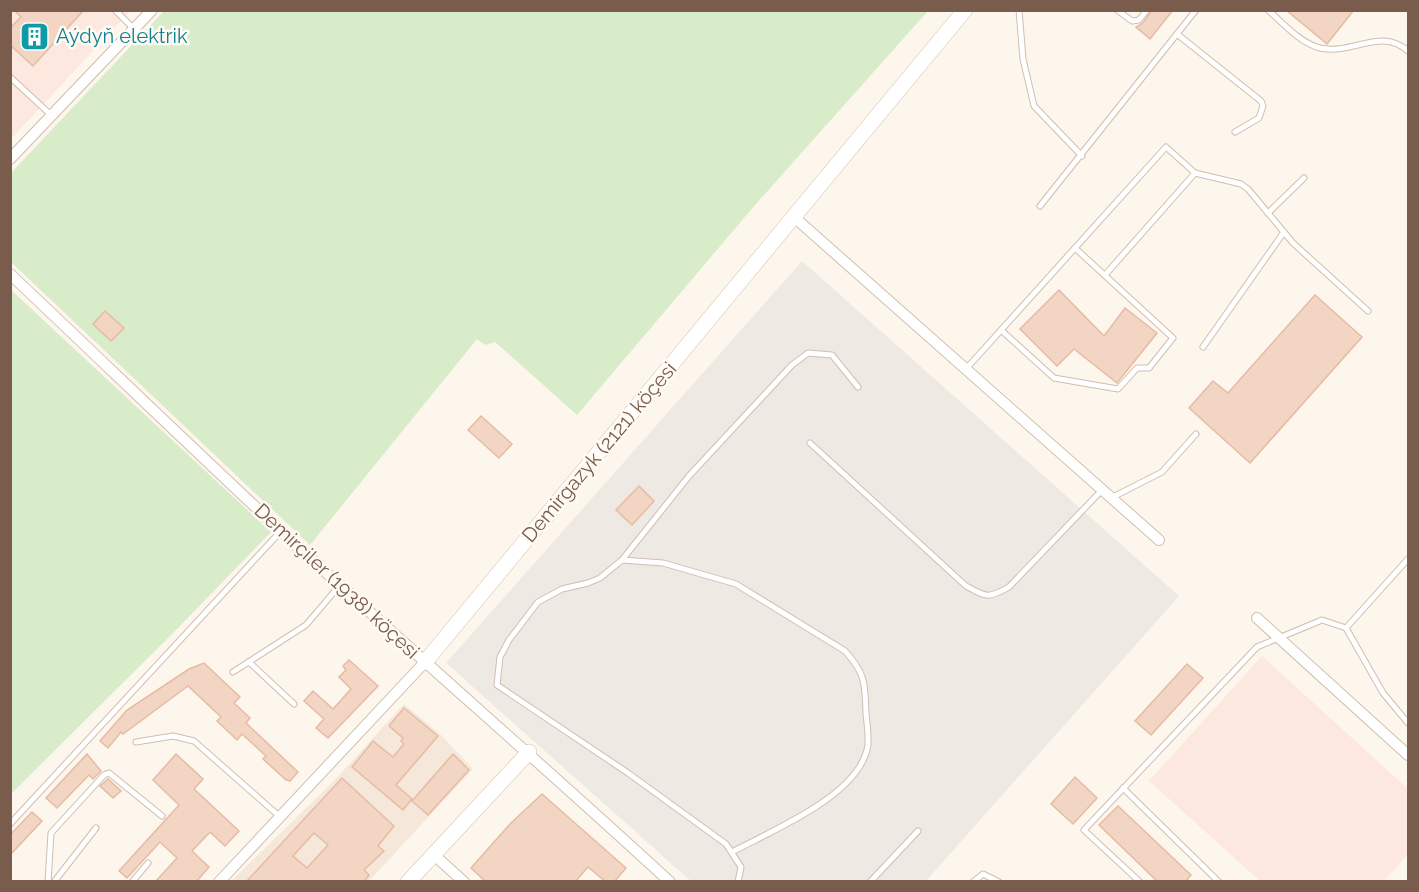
<svg xmlns="http://www.w3.org/2000/svg" width="1419" height="892" viewBox="0 0 1419 892" font-family="Raleway,sans-serif">
  <style>
    .residential { fill: #f5e8da }
    .commercial { fill: #fde8e0 }
    .industrial { fill: #efe9e4 }
    .green { fill: #d8ecc9 }
    .building { fill: #f3d5c3; stroke: #e6bba3; stroke-width: 1.5; fill-rule: evenodd }
    .lines { fill: none; stroke-linecap: round; stroke-linejoin: round }
    .lane-casing { stroke: #d1beb0; stroke-width: 7 }
    .street-casing { stroke: #d1beb0; stroke-width: 12 }
    .secondary-casing { stroke: #d6c0b0; stroke-width: 16 }
    .lane { stroke: #fff; stroke-width: 5 }
    .street { stroke: #fff; stroke-width: 10 }
    .secondary { stroke: #fff; stroke-width: 15 }
    .labels { text-anchor: middle; dominant-baseline: central; stroke-width: 5; stroke-linejoin: round; paint-order: stroke }
    .culture-label { font-size: 20px; fill: #0d838f; stroke: #fffaf3; text-anchor: start }
    .street-label { font-size: 20px; fill: #7a5c4d; stroke: #fffaf3 }
  </style>
  <rect width="100%" height="100%" fill="#fdf6ec"/>
  <path class="residential" d="M404,704L440,734L473,769L369,881L230,882L334,781Z"/>
  <g class="commercial">
    <path d="M11,11H130L11,139Z"/>
    <path d="M1262,656L1408,789V854L1384,881H1260L1149,781Z"/>
  </g>
  <path class="industrial" d="M802,261L1179,596L926,881H691L446,663Z"/>
  <g class="green">
    <path d="M164,11H928L755,205L577,415L495,342L485,345L477,339L310,545L11,262L10,174Z"/>
    <path d="M10,289L271,532L177,629L11,794Z"/>
  </g>
  <g class="building">
    <path d="M14,10H84L33,66L10,45V28L21,17Z"/>
    <path d="M1152,10H1173L1150,39L1136,27L1143,23Z"/>
    <path d="M1286,10H1354L1327,44Z"/>
    <path d="M1059,290L1104,336L1125,308L1157,333L1117,383L1074,349L1057,366L1020,329Z"/>
    <path d="M1315,295L1362,337L1250,463L1189,408L1213,381L1228,393Z"/>
    <path d="M105,311L124,328L111,341L93,324Z"/>
    <path d="M481,416L512,444L499,458L468,430Z"/>
    <path d="M639,486L654,501L632,525L616,510Z"/>
    <path d="M349,660L378,686L328,738L316,728L324,719L304,701L313,691L333,709L351,689L339,677L346,670L343,666Z"/>
    <path d="M204,663L240,697L234,703L250,718L246,723L298,772L290,781L286,780L263,759L266,756L242,734L237,740L217,721L221,717L188,686L123,734L121,732L108,748L100,741L127,710L189,669Z"/>
    <path d="M1187,664L1203,678L1151,735L1135,721Z"/>
    <path d="M404,708L438,736L396,785L412,799L403,810L352,767L373,741L393,757L404,744L401,741L403,738L389,726Z"/>
    <path d="M87,754L101,771L93,779L89,775L57,808L46,798Z"/>
    <path d="M176,754L203,779L194,789L239,831L225,846L210,832L192,851L209,867L196,882H155L177,858L160,842L127,878L119,871L179,805L153,780Z"/>
    <path d="M453,754L469,770L428,815L412,801Z"/>
    <path d="M1075,777L1097,798L1073,824L1051,804Z"/>
    <path d="M342,778L394,826L378,846L384,851L364,870L369,875L364,882H246ZM314,833L328,845L307,868L293,856Z"/>
    <path d="M108,779L121,791L113,798L100,786Z"/>
    <path d="M542,794L626,868L614,882H606L588,867L575,882H486L471,868L510,824Z"/>
    <path d="M1118,806L1191,875L1185,882H1158L1099,825Z"/>
    <path d="M32,812L42,821L10,855V835Z"/>
  </g>
  <g class="lines">
    <defs>
      <g id="lane">
        <path d="M115,10L134,29"/>
        <path d="M1019,10L1023,59L1034,106L1082,156"/>
        <path d="M1117,10L1132,21L1139,20L1147,10"/>
        <path d="M1268,10C1283,23 1300,43 1320,48C1354,55 1380,27 1408,51"/>
        <path d="M1177,34L1261,101L1263,106L1259,118L1235,132"/>
        <path d="M10,77L51,115"/>
        <path d="M1195,173L1241,184L1248,189L1293,243L1368,311"/>
        <path d="M1040,206L1196,10"/>
        <path d="M1268,213L1304,178"/>
        <path d="M1001,330L1054,378L1118,389L1137,368H1149L1173,338L1075,248"/>
        <path d="M1203,347L1284,232"/>
        <path d="M966,369L1166,147L1195,173L1105,275"/>
        <path d="M810,443L966,586C986,597 988,599 1009,587L1102,490"/>
        <path d="M1111,498L1162,472L1196,434"/>
        <path d="M622,560L663,563L736,584L845,651C866,674 865,684 866,714C867,725 870,739 867,750C855,797 773,830 732,852"/>
        <path d="M1346,628L1408,559"/>
        <path d="M249,662L294,704"/>
        <path d="M233,672L306,625L340,585"/>
        <path d="M136,742L173,736L194,741L279,816"/>
        <path d="M1123,788L1219,882"/>
        <path d="M10,824L281,531"/>
        <path d="M48,882L51,833L104,775L109,773L162,816"/>
        <path d="M54,882L96,828"/>
        <path d="M132,882L148,863"/>
        <path d="M738,882L741,867L726,844L628,773L497,685L500,657L509,640L538,602L562,589L588,583L600,578L622,560L689,476L792,365L808,353L832,355L858,387"/>
        <path d="M870,882L918,831"/>
        <path d="M973,882L983,874L999,882"/>
        <path d="M1140,882L1084,830L1257,647L1322,620L1346,628L1383,693L1408,723"/>
      </g>
      <g id="street">
        <path d="M10,159L152,10"/>
        <path d="M794,217L1159,540"/>
        <path d="M10,274C100,359 189,445 280,530C408,649 541,763 670,882"/>
        <path d="M1257,618L1408,755"/>
        <path d="M433,854L464,882"/>
        <path d="M219,882L425,662"/>
      </g>
      <g id="secondary">
        <path d="M425,662L965,10"/>
        <path d="M408,882L529,752"/>
      </g>
    </defs>
    <use href="#lane" class="lane-casing"/>
    <use href="#street" class="street-casing"/>
    <use href="#secondary" class="secondary-casing"/>
    <use href="#lane" class="lane"/>
    <use href="#street" class="street"/>
    <use href="#secondary" class="secondary"/>
  </g>
  <defs>
    <symbol id="building-square" viewBox="-11 -11 22 22"><rect x="-9" y="-9" width="18" height="18" rx="4" fill="#0f9aa8" stroke="#fffaf3"/><path d="M-4-6H4V6H1V3H-1V6H-4ZM-2.5-4.3h1.7v1.8h-1.7ZM.8-4.3h1.7v1.8H.8ZM-2.5-1h1.7V.8h-1.7ZM.8-1h1.7V.8H.8Z" fill="#fff"/></symbol>
  </defs>
  <g fill-rule="evenodd">
    <use href="#building-square" x="18" y="20" width="33" height="33"/>
  </g>
  <g class="labels">
    <g class="culture-label">
      <text x="56" y="36">Aýdyň elektrik</text>
    </g>
    <g class="street-label">
      <text transform="translate(599 452) rotate(-50)">Demirgazyk (2121) köçesi</text>
      <text transform="translate(337 581) rotate(43)">Demirçiler (1938) köçesi</text>
    </g>
  </g>
  <rect width="1419" height="892" fill="none" stroke="#7a5c4d" stroke-width="24"/>
</svg>
